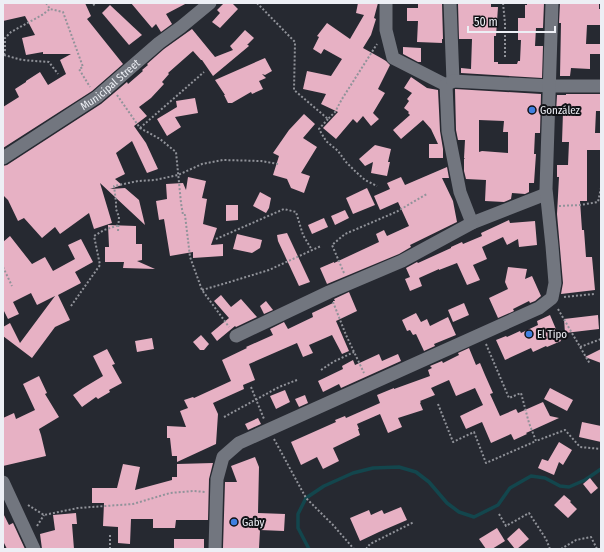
<svg xmlns="http://www.w3.org/2000/svg" width="604" height="552" viewBox="0 0 604 552" font-family="'Fira Sans Condensed',sans-serif">
  <style>
    .lines { fill: none; stroke-linecap: round; stroke-linejoin: round }
    .stream { stroke: #13464d; stroke-width: 3.5 }
    .building { fill: #e7b1c4; fill-rule: evenodd }
    .path { stroke: #91939a; stroke-width: 2; stroke-dasharray: 2 2; stroke-linecap: butt }
    .street { stroke: #72767f; stroke-width: 13 }
    .shop-dot { fill: #3f7fe0; stroke: #111216; stroke-width: 1.5 }
    .labels { text-anchor: middle; dominant-baseline: central; stroke-width: 4; stroke-linejoin: round; paint-order: stroke }
    .street-label { font-size: 11px; fill: #edeff5; stroke: #111216 }
    .poi-label { font-size: 11px; fill: #edeff5; stroke: #111216; text-anchor: start }
  </style>
  <rect width="100%" height="100%" fill="#262931"/>
  <g class="lines">
    <path class="stream" d="M309,549L298,528V514L306,498L324,486L353,473L373,468L399,467L416,472L429,482L447,503L459,512L474,517L498,505L510,488L531,476L545,478L560,486L569,487L585,480L601,469"/>
  </g>
  <g class="building">
    <path d="M3,3H85L91,16L87,19L123,64L92,91L3,148V107L19,97L15,89L26,82V81L40,72L48,85L66,74L60,60L71,54H43V52L26,55L22,38L35,35L25,16L3,21Z"/>
    <path d="M131,3H187L166,14L172,24L161,32L156,24L152,28Z"/>
    <path d="M224,3H232L238,9L220,28L212,22L220,13L217,10Z"/>
    <path d="M358,3L371,4L372,3H378L374,18L376,19L371,35L363,48L381,58L386,61L390,65L378,89L385,93L373,113L379,119L371,126L363,116L357,123L353,119L336,139L323,128L338,112L321,104L326,94L303,89L307,71L331,76L342,59L324,49L321,54L313,49L319,37L317,36L327,23L350,39L364,15L356,13Z"/>
    <path d="M418,3H442L443,39H442V43L417,42L418,21H407V8H418Z"/>
    <path d="M458,3H491V7H498L496,36H494V62H498V64H517L518,61H520L521,40H518V18H525V5H527V3H544L543,28H536L535,46H543L542,78L461,73V68L471,69L472,39H459Z"/>
    <path d="M560,3H599V9H601V25H587L586,44H601V54H590V69L571,68L570,76H560L561,23H559Z"/>
    <path d="M110,5L142,35L129,45L102,13Z"/>
    <path d="M192,29L215,57L233,50L230,46L235,41L245,30L254,38L247,45H248L249,46L213,76L202,60H201L193,51L168,73L169,74L162,82L164,84L151,98L139,107L147,116L134,126L146,143L158,169L147,173L132,141L116,153L125,174L115,179L122,185L110,189L125,188L139,200L145,225L100,183L112,223L94,229L89,213L60,234L55,227L42,238L24,218L18,221L8,200L3,195V166L7,165L101,104L127,82L128,84L143,71L142,70L148,65L147,64L164,49Z"/>
    <path d="M403,47L421,48V62H418L403,54Z"/>
    <path d="M265,58L272,71L265,75L262,74L266,78L259,81L263,89L252,94L251,92L232,103H228L224,95H225L215,80Z"/>
    <path d="M411,77L427,88L438,90L440,131L443,149V158H429V144H438L431,129L423,120L401,139L393,130L410,115L408,113L409,112L404,108L409,101L407,99L412,93L404,88Z"/>
    <path d="M455,89L541,94L540,133H535L534,154H536L534,183H529V192L525,194L512,193L511,199L504,202L485,201L486,180L466,179L464,171V159L465,158H464L465,140H458L456,130ZM479,120L504,121L503,132H508V153L482,151L479,152Z"/>
    <path d="M566,94H601V111H596L595,133H601V150H587V201H580L582,230H584L586,257H592L595,290L561,294L563,283L557,214L559,177H557V165H568L569,142H562L563,112H556L557,95H566Z"/>
    <path d="M195,98L198,113L175,117L181,127L167,136L157,119L177,107L176,101Z"/>
    <path d="M304,114L315,124L303,138L317,147L301,173L310,176L304,193L291,188L287,179L273,175L279,156L273,153L289,130Z"/>
    <path d="M375,145L391,149L388,162H390L387,176L371,173L373,162L365,166L359,159Z"/>
    <path d="M447,167L449,178H442L453,201L457,222L410,245L411,247L399,254L327,284L320,268L334,262V263L379,242L376,234L384,230L387,236L409,226L398,202L380,210L374,196L390,189L387,183L401,177L405,185Z"/>
    <path d="M188,177L206,181L202,198L207,199L203,224L217,228L211,245L223,244V256L193,258V252L170,256L164,219L159,220L156,201L167,199L166,184L183,183L186,190Z"/>
    <path d="M367,188L375,205L353,214L346,198Z"/>
    <path d="M260,192L271,198L269,208L266,213L253,206Z"/>
    <path d="M226,205H238V220L226,221Z"/>
    <path d="M345,210L349,218L335,225L331,216Z"/>
    <path d="M324,218L328,227L312,234L308,225Z"/>
    <path d="M509,220L510,223L535,221L537,245L519,247L518,239L507,245L503,237L482,247L487,259L473,265L480,280L467,285L457,263L439,270V269L419,278L422,286L410,291L405,279L410,277L406,268L417,262L418,263L451,248V247L462,242L463,244L482,236L481,233Z"/>
    <path d="M108,225L136,226V244H142V260L137,261L155,269L123,268L124,262H105V247H109Z"/>
    <path d="M287,233L310,282L299,286L278,241L277,235Z"/>
    <path d="M237,234L262,240L260,248L252,253L233,249Z"/>
    <path d="M10,236L32,264L45,257L53,271L75,259L68,245L81,239L93,262L75,272L81,283L58,295L70,320L55,327L32,358L3,336V327L10,323L20,343L55,296L37,305L31,293L13,302L19,314L8,319L3,309V242Z"/>
    <path d="M508,267L527,269L525,279L532,276L541,296L535,301L530,303L529,301L513,309L514,311L498,318L489,298L508,289L505,282Z"/>
    <path d="M349,292L357,311L336,321L349,351L342,354L332,335L309,345L313,353L303,357L297,343L249,364L255,380L243,385L244,389L213,403L218,414L216,444L177,462V456H172L170,438H167V426L186,427L180,411L188,408L184,400L193,397L194,398L231,381L222,360L247,348L246,347L273,335L270,329L284,322L288,329L313,317L312,313L333,303V301H335L334,299Z"/>
    <path d="M221,295L231,307L241,299L257,317L236,327L235,326L217,341L211,333L229,318L214,301Z"/>
    <path d="M266,301L273,310L264,314L260,306Z"/>
    <path d="M464,303L469,315L453,322L448,310Z"/>
    <path d="M416,313L421,322L427,319L430,326L448,317L456,335L434,344L435,346L424,351L416,334L413,335L410,330L407,331L402,320Z"/>
    <path d="M550,315L561,341L547,347L546,346L533,352L531,348L505,360L496,340L506,336L507,337L520,331L521,333L538,325L537,321Z"/>
    <path d="M598,315L599,329L565,333L564,319Z"/>
    <path d="M201,335L209,344L204,350H200L193,342Z"/>
    <path d="M152,338L154,349L137,352L135,341Z"/>
    <path d="M469,348L476,365L480,363L485,375L493,393L490,394L500,416L516,409L518,413L543,402L550,416L559,418L526,433L527,434L514,440L511,434L491,443L482,422L466,429L460,416L483,405L475,388L456,396L449,380L431,388L435,395L420,401L421,402L420,403L423,410L398,418L402,427L388,433L380,414L357,424L359,429H358L360,435L333,448L339,461L323,469L317,457L301,465L291,442L336,422L335,420L345,416L346,418L380,403L377,395L394,388V389L430,376L428,370L432,368L430,366L442,361L443,363L459,355L458,353Z"/>
    <path d="M107,349L115,364L112,365L122,383L109,390L110,392L98,399L96,397L82,407L73,395L83,388L103,376L93,356Z"/>
    <path d="M601,349V363L585,357Z"/>
    <path d="M379,354L382,361L398,354L401,361L341,388L339,384L323,392L318,381L343,369L342,366L353,360L355,365Z"/>
    <path d="M39,376L47,393L45,394L59,417L39,429L41,435L46,456L3,466V418L14,413L16,419L35,410L23,384Z"/>
    <path d="M550,388L573,400L567,411L544,399Z"/>
    <path d="M285,390L290,402L276,409L270,396Z"/>
    <path d="M305,395L308,403L299,407L295,399Z"/>
    <path d="M258,418L261,424L248,430L245,424Z"/>
    <path d="M582,422L601,426V442L579,437Z"/>
    <path d="M559,442L572,450L563,465L559,462L554,475L538,468L542,459L548,461Z"/>
    <path d="M255,457L259,467L258,513L285,514L284,531L260,530L259,548H223L225,482H237L231,466Z"/>
    <path d="M213,463L209,479L208,520H176L175,528H153V519H131L130,544L118,543V527L103,526L104,503H92V488H117L123,464L140,467L135,490L172,480V477H177V464Z"/>
    <path d="M590,478L598,488L591,494L583,484Z"/>
    <path d="M564,495L571,501L570,502L577,509L568,518L554,505Z"/>
    <path d="M401,507L407,520L379,532L360,541L350,518L369,510L371,515L382,510L384,514Z"/>
    <path d="M3,513L9,525L13,523L25,549H7L3,541Z"/>
    <path d="M76,513L77,524H72L74,549H42L40,534L55,530L53,515Z"/>
    <path d="M497,528L505,541L492,549H486L479,539Z"/>
    <path d="M519,528L529,539L517,549H515L507,539Z"/>
    <rect x="174" y="539" width="30" height="10"/>
  </g>
  <g class="lines">
    <g class="path">
      <path d="M46,3L50,9L63,12L83,67L79,69L90,87"/>
      <path d="M257,3L295,42L294,90L328,119L335,112L342,99L377,44"/>
      <path d="M503,3L505,23V58"/>
      <path d="M93,5L97,3"/>
      <path d="M4,55L5,50V38L11,32L42,15L50,9"/>
      <path d="M4,55L22,60L49,62L58,74"/>
      <path d="M117,95L140,128L160,139L176,152L181,203L183,215H185L190,257L202,290L229,327"/>
      <path d="M328,119L319,129L326,141L338,151L346,162L356,172L365,180L377,186"/>
      <path d="M140,128L204,72"/>
      <path d="M559,206L580,205L598,202L601,188"/>
      <path d="M118,231L119,217L116,209V202L114,186L138,181L155,180L178,175L202,164L223,160L261,161L278,164"/>
      <path d="M216,239L284,209L296,212L303,235L312,250"/>
      <path d="M3,267L12,286"/>
      <path d="M344,273L332,245L345,234L396,212L427,194"/>
      <path d="M202,290L223,284L269,270L321,246"/>
      <path d="M564,297L594,294"/>
      <path d="M333,302L346,335L364,373"/>
      <path d="M71,306L100,265L94,236L104,230L119,225"/>
      <path d="M558,309L590,364"/>
      <path d="M486,344L509,398L521,393L529,423L536,441L565,430L580,447L601,449"/>
      <path d="M580,347L601,339"/>
      <path d="M321,370L333,362L354,352"/>
      <path d="M251,387L264,419"/>
      <path d="M438,404L453,442L474,432L486,463L536,441"/>
      <path d="M224,417L279,387L297,380"/>
      <path d="M274,439L306,498L333,525L354,549"/>
      <path d="M28,505L44,515L78,508L133,504L170,493L193,491L206,492"/>
      <path d="M499,514L506,526L529,513L546,539L550,549"/>
      <path d="M37,526L44,515"/>
      <path d="M110,535V549"/>
      <path d="M366,549L370,544L414,522"/>
      <path d="M561,549L576,540L591,537L597,549"/>
    </g>
    <g class="street">
      <path d="M386,3V30L393,58L446,85"/>
      <path d="M450,3L453,81L446,85L448,131L460,192L472,223L546,194"/>
      <path d="M453,81L550,86H601"/>
      <path id="s1" d="M3,158L97,97L159,43L181,27L210,3"/>
      <path d="M236,336L329,292L402,261L472,223"/>
      <path d="M3,482L34,549"/>
      <path d="M215,549L217,479L223,457L239,443L539,308L552,298L555,283L552,246L546,189L552,3"/>
    </g>
  </g>
  <g class="shop-dot">
    <circle cx="532" cy="110" r="4"/>
    <circle cx="529" cy="334" r="4"/>
    <circle cx="234" cy="522" r="4"/>
  </g>
  <g class="labels">
    <g class="street-label">
      <text stroke="none"><textPath href="#s1" startOffset="130">Municipal Street</textPath></text>
    </g>
    <g class="poi-label">
      <text x="540" y="110">González</text>
      <text x="537" y="334">El Tipo</text>
      <text x="242" y="522">Gaby</text>
    </g>
  </g>
  <rect width="604" height="552" fill="none" stroke="#edeff5" stroke-width="8"/>
  <path d="M468 26v6h87v-6" fill="none" stroke="#edeff5" stroke-width="2"/>
  <text x="474" y="26" font-size="12" fill="#edeff5" stroke="#111216" stroke-width="3" paint-order="stroke">50 m</text>
</svg>
